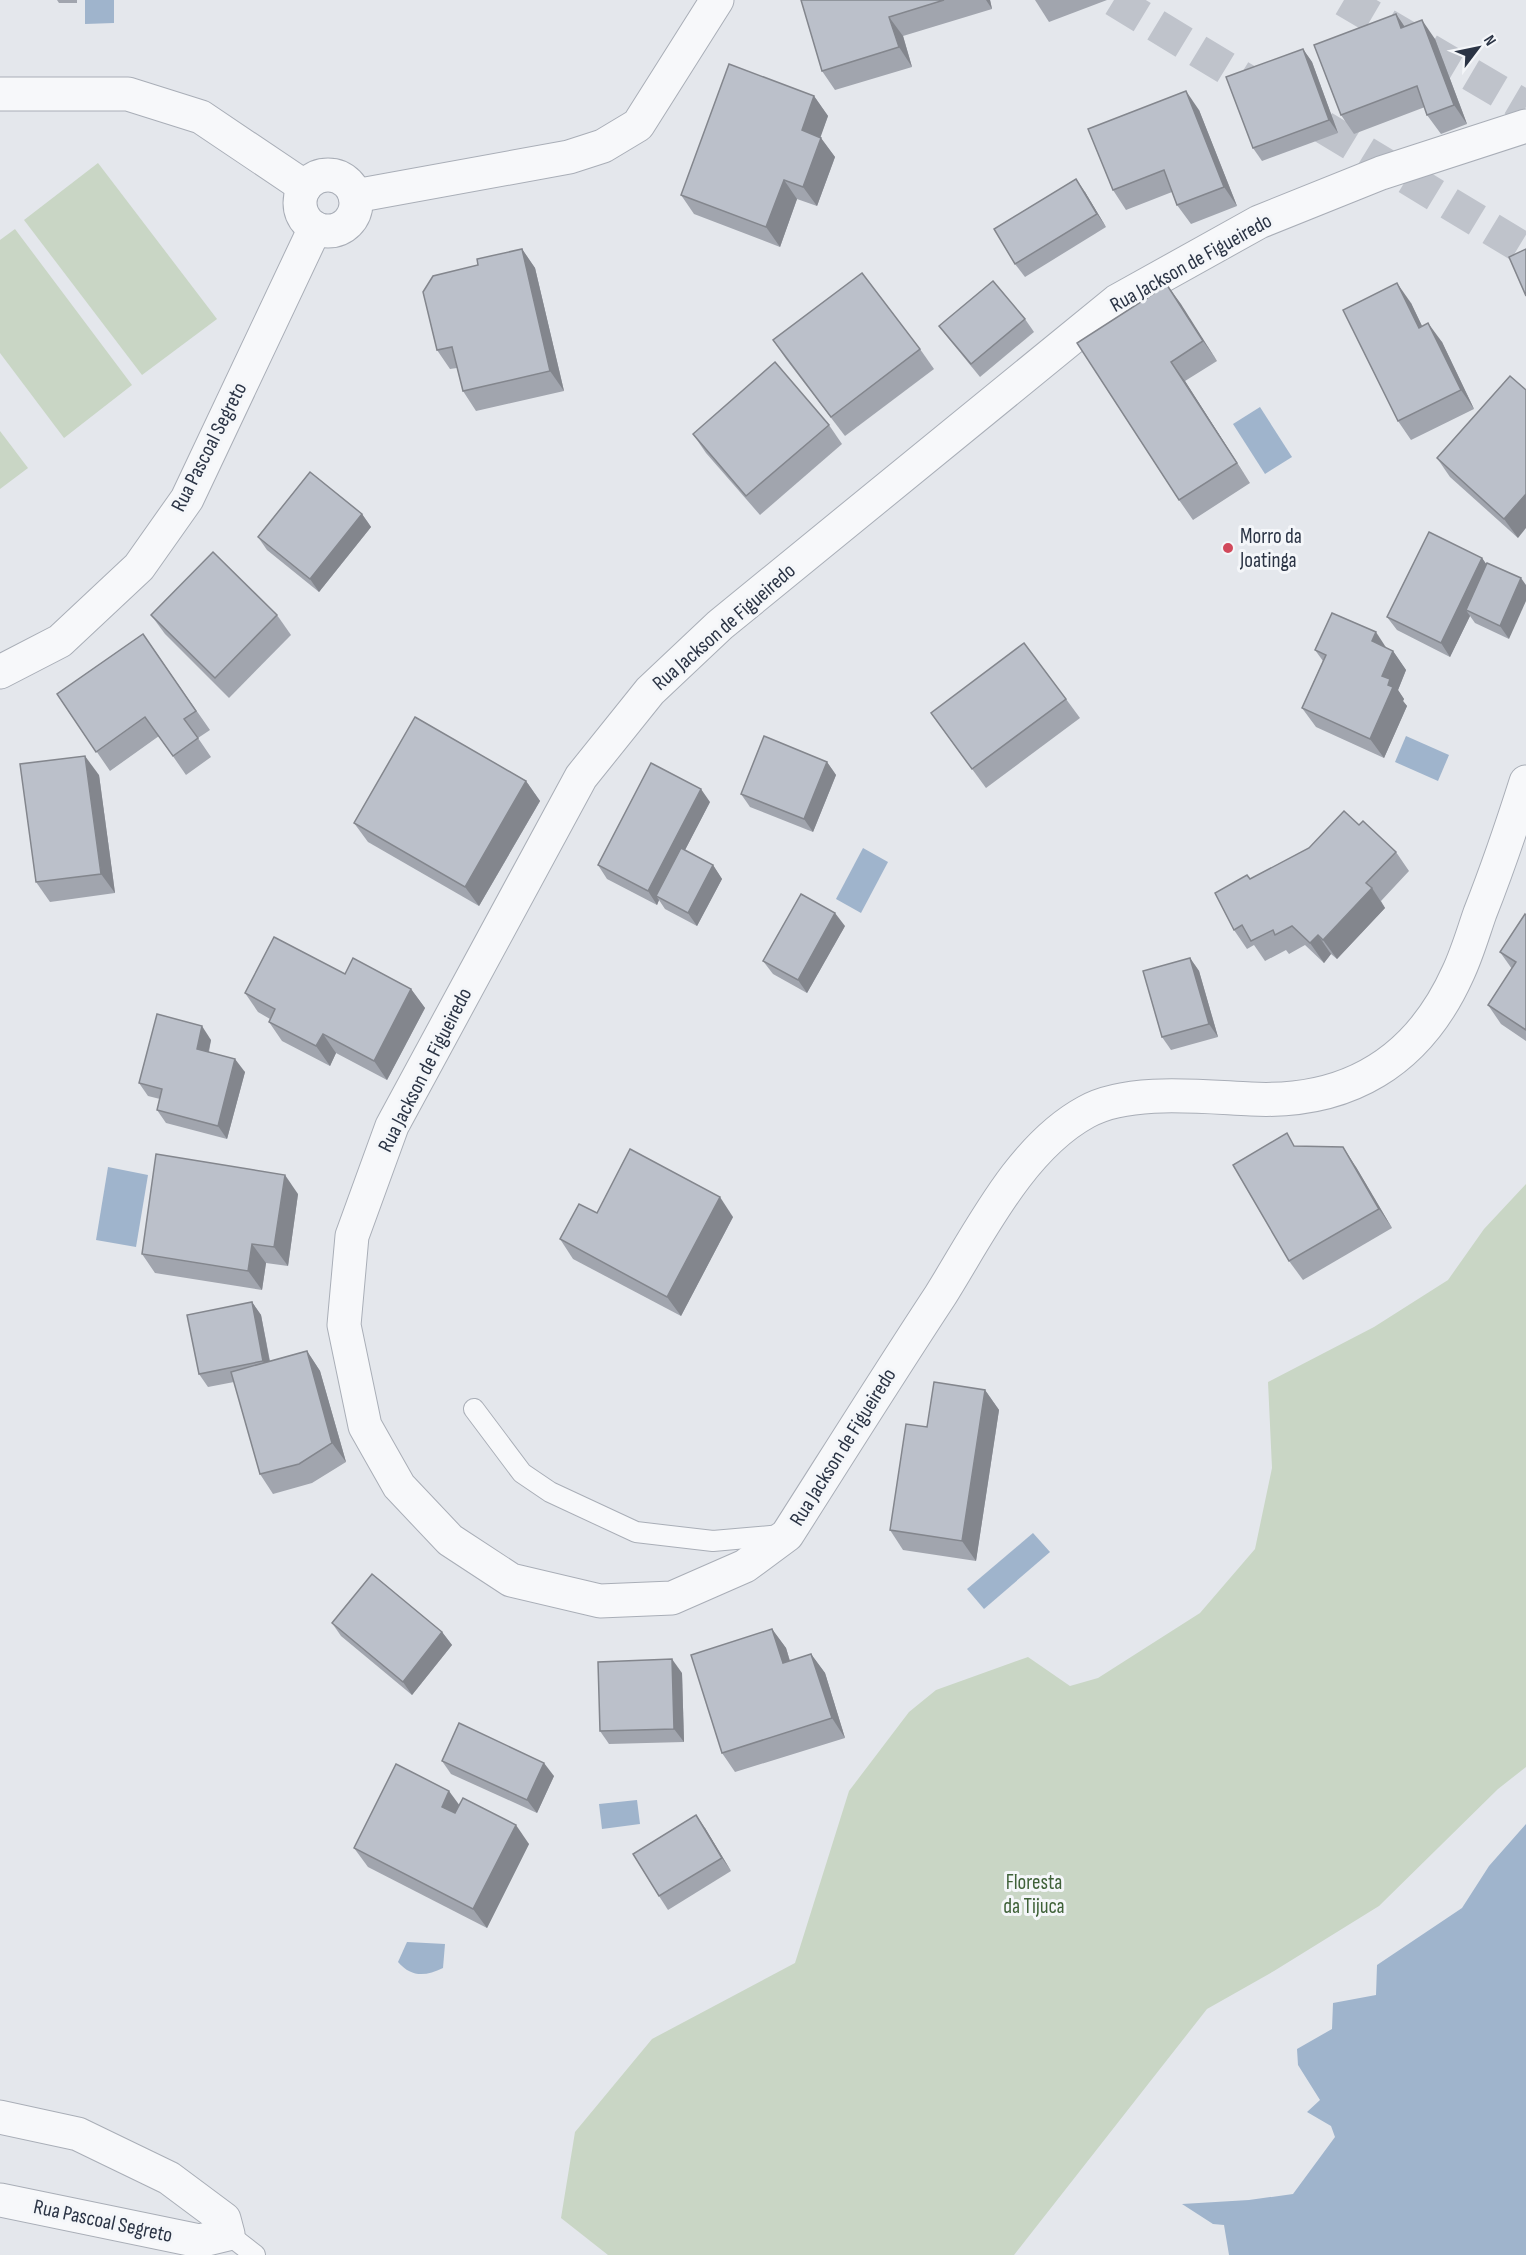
<svg xmlns="http://www.w3.org/2000/svg" width="1526" height="2255" viewBox="0 0 1526 2255" font-family="'Sofia Sans Condensed',sans-serif">
  <style>
    .green { fill: #c9d6c5 }
    .water { fill: #9fb4cc }
    .lines { fill: none; stroke-linecap: round; stroke-linejoin: round }
    .trunk-tunnel { stroke: #bfc3cb; stroke-width: 33; stroke-dasharray: 33 16; stroke-linecap: butt }
    .service-casing { stroke: #a9aeb7; stroke-width: 22 }
    .minor-casing { stroke: #a9aeb7; stroke-width: 35 }
    .service { stroke: #f7f8fa; stroke-width: 20 }
    .minor { stroke: #f7f8fa; stroke-width: 33 }
    .wall { fill: #a1a5ae }
    .shaded-wall { fill: #83868d }
    .building { fill: #bbc0ca; stroke: #83868d; stroke-width: 1.5 }
    .poi-dot { fill: #d1495b; stroke: #f4f6f9; stroke-width: 2 }
    .labels { text-anchor: middle; dominant-baseline: central; stroke-width: 6; stroke-linejoin: round; paint-order: stroke }
    .street-label { font-size: 21px; fill: #2b3445; stroke: #f4f6f9 }
    .poi-label { font-size: 21px; fill: #2b3445; stroke: #f4f6f9; text-anchor: start }
    .park-label { font-size: 21px; fill: #3f6138; stroke: #f4f6f9 }
  </style>
  <rect width="100%" height="100%" fill="#e4e7ec"/>
  <g class="green">
    <path d="M98,163L217,319L142,375L24,220Z"/>
    <path d="M15,229L132,385L64,438L0,353V240Z"/>
    <path d="M0,431L28,468L0,489Z"/>
    <path d="M1526,1184V1767L1498,1789L1379,1906L1274,1971L1207,2009L1014,2255H608L561,2218L575,2132L652,2039L795,1963L849,1791L909,1712L936,1690L1028,1657L1070,1686L1098,1678L1200,1613L1255,1549L1272,1468L1268,1382L1374,1327L1448,1280L1484,1229Z"/>
  </g>
  <g class="water">
    <path d="M85,0H114V23L85,24Z"/>
    <path d="M1260,407L1292,457L1265,474L1233,424Z"/>
    <path d="M1406,736L1449,755L1438,781L1395,762Z"/>
    <path d="M863,848L888,862L861,913L836,899Z"/>
    <path d="M108,1167L148,1175L136,1247L96,1240Z"/>
    <path d="M1033,1533L1050,1552L984,1609L967,1589Z"/>
    <path d="M637,1800L640,1824L602,1829L599,1804Z"/>
    <path d="M1526,1824V2255H1229L1224,2225L1213,2224L1182,2204L1249,2200L1293,2194L1335,2137L1331,2126L1307,2112L1320,2100L1298,2065L1297,2049L1332,2029L1333,2003L1376,1995L1377,1965L1462,1908L1489,1866Z"/>
    <path d="M407,1942L445,1944L443,1968C426,1976 412,1978 398,1962Z"/>
  </g>
  <g class="lines">
    <g class="trunk-tunnel">
      <path d="M1114,0L1526,250"/>
      <path d="M1344,0L1526,107"/>
    </g>
    <defs>
      <g id="service">
        <path d="M474,1409L522,1473L550,1492L636,1532L713,1541L781,1535"/>
        <path d="M228,2234L255,2255"/>
      </g>
      <g id="minor">
        <path d="M0,94H128L201,117L305,187"/>
        <path d="M1526,126L1381,173L1259,222L1117,301L720,625L650,691L581,777L392,1126L352,1236L344,1325L365,1426L399,1486L450,1540L511,1580L600,1601L672,1598L745,1566L787,1535C838,1455 888,1375 940,1296C979,1234 1020,1148 1086,1112C1128,1088 1204,1097 1251,1099C1348,1104 1418,1062 1458,973C1467,954 1473,933 1480,913C1497,870 1512,826 1526,782"/>
        <circle cx="328" cy="203" r="28"/>
        <path d="M355,196L569,157L603,146L638,125L717,0"/>
        <path d="M0,672L60,641L139,567L187,499L315,228"/>
        <path d="M0,2117L78,2134L169,2178L224,2219L228,2234L199,2241L0,2200"/>
      </g>
    </defs>
    <use href="#service" class="service-casing"/>
    <use href="#minor" class="minor-casing"/>
    <use href="#service" class="service"/>
    <use href="#minor" class="minor"/>
  </g>
  <g class="wall">
    <path d="M57,0H77V3H59Z"/>
    <path d="M801,0H990L992,9L903,36L912,67L835,90L822,71Z"/>
    <path d="M1035,0H1107L1049,22Z"/>
    <path d="M1396,14L1404,26L1435,39L1467,124L1441,134L1427,115L1425,107L1354,134L1341,115Z"/>
    <path d="M1303,49L1312,62L1338,133L1262,161L1253,148Z"/>
    <path d="M814,96L828,116L820,137L835,157L817,206L797,199L780,247L694,214L681,195Z"/>
    <path d="M1199,110L1237,206L1191,224L1177,205L1172,192L1126,210L1113,190Z"/>
    <path d="M1085,192L1106,227L1025,277L1015,264Z"/>
    <path d="M522,249L535,268L564,391L476,411L463,391L457,368L450,369L437,350L478,265Z"/>
    <path d="M1167,285L1217,361L1185,381L1250,483L1193,520L1179,500Z"/>
    <path d="M1411,303L1422,326L1442,342L1474,409L1411,440L1398,421Z"/>
    <path d="M1025,319L1034,332L980,377L949,339L939,326Z"/>
    <path d="M773,340L920,349L934,369L845,436L786,359Z"/>
    <path d="M1510,376L1518,538L1450,477L1437,458Z"/>
    <path d="M829,425L842,444L760,515L706,453L693,434Z"/>
    <path d="M362,514L371,527L319,592L267,550L258,537Z"/>
    <path d="M1482,558L1486,564L1509,639L1475,623L1470,616L1450,657L1397,630L1387,617Z"/>
    <path d="M151,615H277L291,635L229,698L165,634Z"/>
    <path d="M143,634L210,730L198,738L211,757L186,775L159,736L110,771L57,694Z"/>
    <path d="M1387,648L1393,651L1406,670L1398,690L1404,699L1403,701L1407,706L1384,758L1316,727L1302,708L1323,661L1315,650Z"/>
    <path d="M1066,699L1080,718L986,788L931,713Z"/>
    <path d="M827,762L836,775L813,832L750,807L741,794Z"/>
    <path d="M99,775L115,893L50,902L36,882Z"/>
    <path d="M526,781L540,801L479,906L368,842L354,823Z"/>
    <path d="M710,802L685,850L713,865L722,879L697,926L665,909L659,900L657,905L607,879L598,865Z"/>
    <path d="M1359,825L1396,852L1409,871L1381,901L1385,908L1337,959L1331,954L1324,963L1305,945L1289,954L1286,950L1265,961L1254,945L1247,949L1234,930Z"/>
    <path d="M1526,915V1041L1501,1024L1488,1005L1512,969L1500,952Z"/>
    <path d="M845,926L807,993L773,974L763,961Z"/>
    <path d="M1190,958L1199,971L1218,1037L1171,1050L1162,1037Z"/>
    <path d="M345,974L411,989L425,1008L387,1080L336,1053L330,1066L282,1041L269,1022L270,1019L258,1012L245,993Z"/>
    <path d="M211,1040L209,1052L245,1072L227,1139L166,1123L157,1110L160,1099L148,1096L139,1083Z"/>
    <path d="M1296,1146L1356,1167L1392,1228L1303,1280L1289,1261Z"/>
    <path d="M298,1194L288,1266L266,1263L262,1290L155,1273L142,1254Z"/>
    <path d="M597,1213L733,1217L681,1316L573,1259L560,1239Z"/>
    <path d="M252,1302L261,1315L270,1361L307,1351L320,1371L346,1462L312,1483L273,1494L260,1474L234,1382L208,1387L199,1374Z"/>
    <path d="M985,1390L999,1410L976,1561L903,1550L890,1530L927,1427Z"/>
    <path d="M332,1623L442,1632L452,1645L412,1695L341,1636Z"/>
    <path d="M772,1629L786,1648L790,1661L811,1654L825,1673L845,1738L735,1772L722,1753Z"/>
    <path d="M682,1673L684,1742L609,1744L600,1731Z"/>
    <path d="M442,1761L554,1776L537,1813L451,1774Z"/>
    <path d="M459,1805L529,1844L487,1928L368,1867L354,1848Z"/>
    <path d="M705,1828L731,1871L668,1910L659,1896Z"/>
  </g>
  <g class="shaded-wall">
    <path d="M986,0H990L992,9Z"/>
    <path d="M1396,14L1409,33L1401,28Z"/>
    <path d="M889,17L903,36L912,67L899,47Z"/>
    <path d="M1422,20L1435,39L1467,124L1454,105Z"/>
    <path d="M1303,49L1312,62L1338,133L1329,120Z"/>
    <path d="M1186,91L1199,110L1237,206L1224,187Z"/>
    <path d="M814,96L828,116L816,150L802,130Z"/>
    <path d="M821,138L835,157L817,206L803,187Z"/>
    <path d="M1076,179L1085,192L1106,227L1097,214Z"/>
    <path d="M784,180L797,199L780,247L766,227Z"/>
    <path d="M522,249L535,268L564,391L550,371Z"/>
    <path d="M1397,283L1411,303L1432,347L1419,328Z"/>
    <path d="M1167,285L1181,304L1217,361L1203,341Z"/>
    <path d="M1428,323L1442,342L1474,409L1461,390Z"/>
    <path d="M1171,362L1185,381L1250,483L1237,463Z"/>
    <path d="M1526,494V528L1518,538L1504,519Z"/>
    <path d="M362,514L371,527L319,592L310,579Z"/>
    <path d="M1482,558L1491,571L1466,610L1470,616L1450,657L1441,643Z"/>
    <path d="M1521,578L1526,585V601L1509,639L1500,626Z"/>
    <path d="M1376,632L1389,652L1372,641Z"/>
    <path d="M1393,651L1406,670L1398,690L1404,699L1403,701L1407,706L1384,758L1370,739L1382,676Z"/>
    <path d="M85,756L99,775L115,893L101,874Z"/>
    <path d="M827,762L836,775L813,832L804,819Z"/>
    <path d="M526,781L540,801L479,906L465,887Z"/>
    <path d="M701,789L710,802L660,898L656,896L659,900L657,905L648,891Z"/>
    <path d="M713,865L722,879L697,926L688,913Z"/>
    <path d="M1372,888L1385,908L1337,959L1323,940Z"/>
    <path d="M835,913L845,926L807,993L798,980Z"/>
    <path d="M1318,935L1331,954L1324,963L1310,943Z"/>
    <path d="M1190,958L1199,971L1218,1037L1209,1024Z"/>
    <path d="M411,989L425,1008L387,1080L374,1061Z"/>
    <path d="M202,1026L211,1040L206,1062L197,1049Z"/>
    <path d="M323,1034L336,1053L330,1066L316,1046Z"/>
    <path d="M235,1059L245,1072L227,1139L218,1126Z"/>
    <path d="M1343,1147L1356,1167L1392,1228L1379,1209Z"/>
    <path d="M285,1175L298,1194L288,1266L274,1247Z"/>
    <path d="M720,1197L733,1217L681,1316L667,1297Z"/>
    <path d="M252,1244L266,1263L262,1290L248,1271Z"/>
    <path d="M252,1302L261,1315L272,1374L263,1361Z"/>
    <path d="M307,1351L320,1371L346,1462L332,1443Z"/>
    <path d="M985,1390L999,1410L976,1561L962,1541Z"/>
    <path d="M772,1629L786,1648L796,1682L783,1663Z"/>
    <path d="M442,1632L452,1645L412,1695L403,1682Z"/>
    <path d="M811,1654L825,1673L845,1738L832,1718Z"/>
    <path d="M672,1659L682,1673L684,1742L674,1729Z"/>
    <path d="M544,1763L554,1776L537,1813L527,1800Z"/>
    <path d="M449,1791L463,1810L455,1826L442,1807Z"/>
    <path d="M696,1815L705,1828L731,1871L722,1858Z"/>
    <path d="M516,1825L529,1844L487,1928L473,1909Z"/>
  </g>
  <g class="building">
    <path d="M801,0H944L889,17L899,47L822,71Z"/>
    <path d="M1396,14L1401,28L1422,20L1454,105L1427,115L1417,86L1341,115L1314,45Z"/>
    <path d="M1303,49L1329,120L1253,148L1226,77Z"/>
    <path d="M729,64L814,96L802,130L821,138L803,187L784,180L766,227L681,195Z"/>
    <path d="M1186,91L1224,187L1177,205L1164,170L1113,190L1088,129Z"/>
    <path d="M1076,179L1097,214L1015,264L994,229Z"/>
    <path d="M522,249L550,371L463,391L452,347L437,350L423,292L433,276L478,265L477,259Z"/>
    <path d="M1526,249V296L1509,257Z"/>
    <path d="M862,273L920,349L831,417L773,340Z"/>
    <path d="M993,281L1025,319L971,364L939,326Z"/>
    <path d="M1397,283L1419,328L1428,323L1461,390L1398,421L1343,310Z"/>
    <path d="M1167,285L1203,341L1171,362L1237,463L1179,500L1077,343Z"/>
    <path d="M775,362L829,425L746,496L693,434Z"/>
    <path d="M1510,376L1526,390V494L1504,519L1437,458Z"/>
    <path d="M310,472L362,514L310,579L258,537Z"/>
    <path d="M1429,532L1482,558L1441,643L1387,617Z"/>
    <path d="M213,552L277,615L215,678L151,615Z"/>
    <path d="M1487,563L1521,578L1500,626L1466,610Z"/>
    <path d="M1332,613L1376,632L1372,641L1393,651L1382,676L1390,679L1388,685L1393,687L1370,739L1302,708L1326,655L1315,650Z"/>
    <path d="M143,634L196,711L184,719L198,738L173,756L145,717L96,752L57,694Z"/>
    <path d="M1024,643L1066,699L972,769L931,713Z"/>
    <path d="M415,717L526,781L465,887L354,823Z"/>
    <path d="M764,736L827,762L804,819L741,794Z"/>
    <path d="M85,756L101,874L36,882L20,764Z"/>
    <path d="M651,763L701,789L648,891L598,865Z"/>
    <path d="M1344,811L1359,825L1363,821L1396,852L1366,883L1372,888L1323,940L1318,935L1310,943L1292,926L1275,935L1273,930L1251,941L1242,925L1234,930L1215,893L1247,875L1250,879L1309,848Z"/>
    <path d="M681,848L713,865L688,913L656,896Z"/>
    <path d="M801,894L835,913L798,980L763,961Z"/>
    <path d="M1525,914L1526,915V1030L1488,1005L1516,962L1500,952Z"/>
    <path d="M274,937L345,974L353,958L411,989L374,1061L323,1034L316,1046L269,1022L275,1009L245,993Z"/>
    <path d="M1190,958L1209,1024L1162,1037L1143,971Z"/>
    <path d="M157,1014L202,1026L197,1049L235,1059L218,1126L157,1110L162,1089L139,1083Z"/>
    <path d="M1287,1133L1294,1146L1343,1147L1379,1209L1289,1261L1233,1165Z"/>
    <path d="M630,1149L720,1197L667,1297L560,1239L579,1204L597,1213Z"/>
    <path d="M156,1154L285,1175L274,1247L252,1244L248,1271L142,1254Z"/>
    <path d="M252,1302L263,1361L199,1374L187,1315Z"/>
    <path d="M307,1351L332,1443L299,1464L260,1474L231,1372Z"/>
    <path d="M934,1382L985,1390L962,1541L890,1530L906,1424L927,1427Z"/>
    <path d="M372,1574L442,1632L403,1682L332,1623Z"/>
    <path d="M772,1629L783,1663L811,1654L832,1718L722,1753L691,1655Z"/>
    <path d="M672,1659L674,1729L600,1731L598,1662Z"/>
    <path d="M459,1723L544,1763L527,1800L442,1761Z"/>
    <path d="M396,1764L449,1791L442,1807L455,1813L463,1798L516,1825L473,1909L354,1848Z"/>
    <path d="M696,1815L722,1858L659,1896L633,1854Z"/>
  </g>
  <circle class="poi-dot" cx="1228" cy="548" r="6"/>
  <g class="labels">
    <g class="street-label">
      <text transform="translate(1191 263) rotate(-29)">Rua Jackson de Figueiredo</text>
      <text transform="translate(209 447) rotate(-63)">Rua Pascoal Segreto</text>
      <text transform="translate(724 627) rotate(-41)">Rua Jackson de Figueiredo</text>
      <text transform="translate(425 1070) rotate(-63)">Rua Jackson de Figueiredo</text>
      <text transform="translate(843 1447) rotate(-58)">Rua Jackson de Figueiredo</text>
      <text transform="translate(103 2221) rotate(12)">Rua Pascoal Segreto</text>
    </g>
    <g class="poi-label">
      <text x="1240" y="536">Morro da<tspan x="1240" dy="24">Joatinga</tspan></text>
    </g>
    <g class="park-label">
      <text x="1034" y="1882">Floresta<tspan x="1034" dy="24">da Tijuca</tspan></text>
    </g>
  </g>
  <g transform="translate(1478 48) rotate(58)" stroke="#f4f6f9" stroke-width="4.5" paint-order="stroke">
  <path d="M0-4.5L10 22L0 15L-10 22Z" fill="#2b3445"/>
  <text y="-9" font-size="16" font-weight="bold" text-anchor="middle" fill="#2b3445">N</text>
  </g>
</svg>
